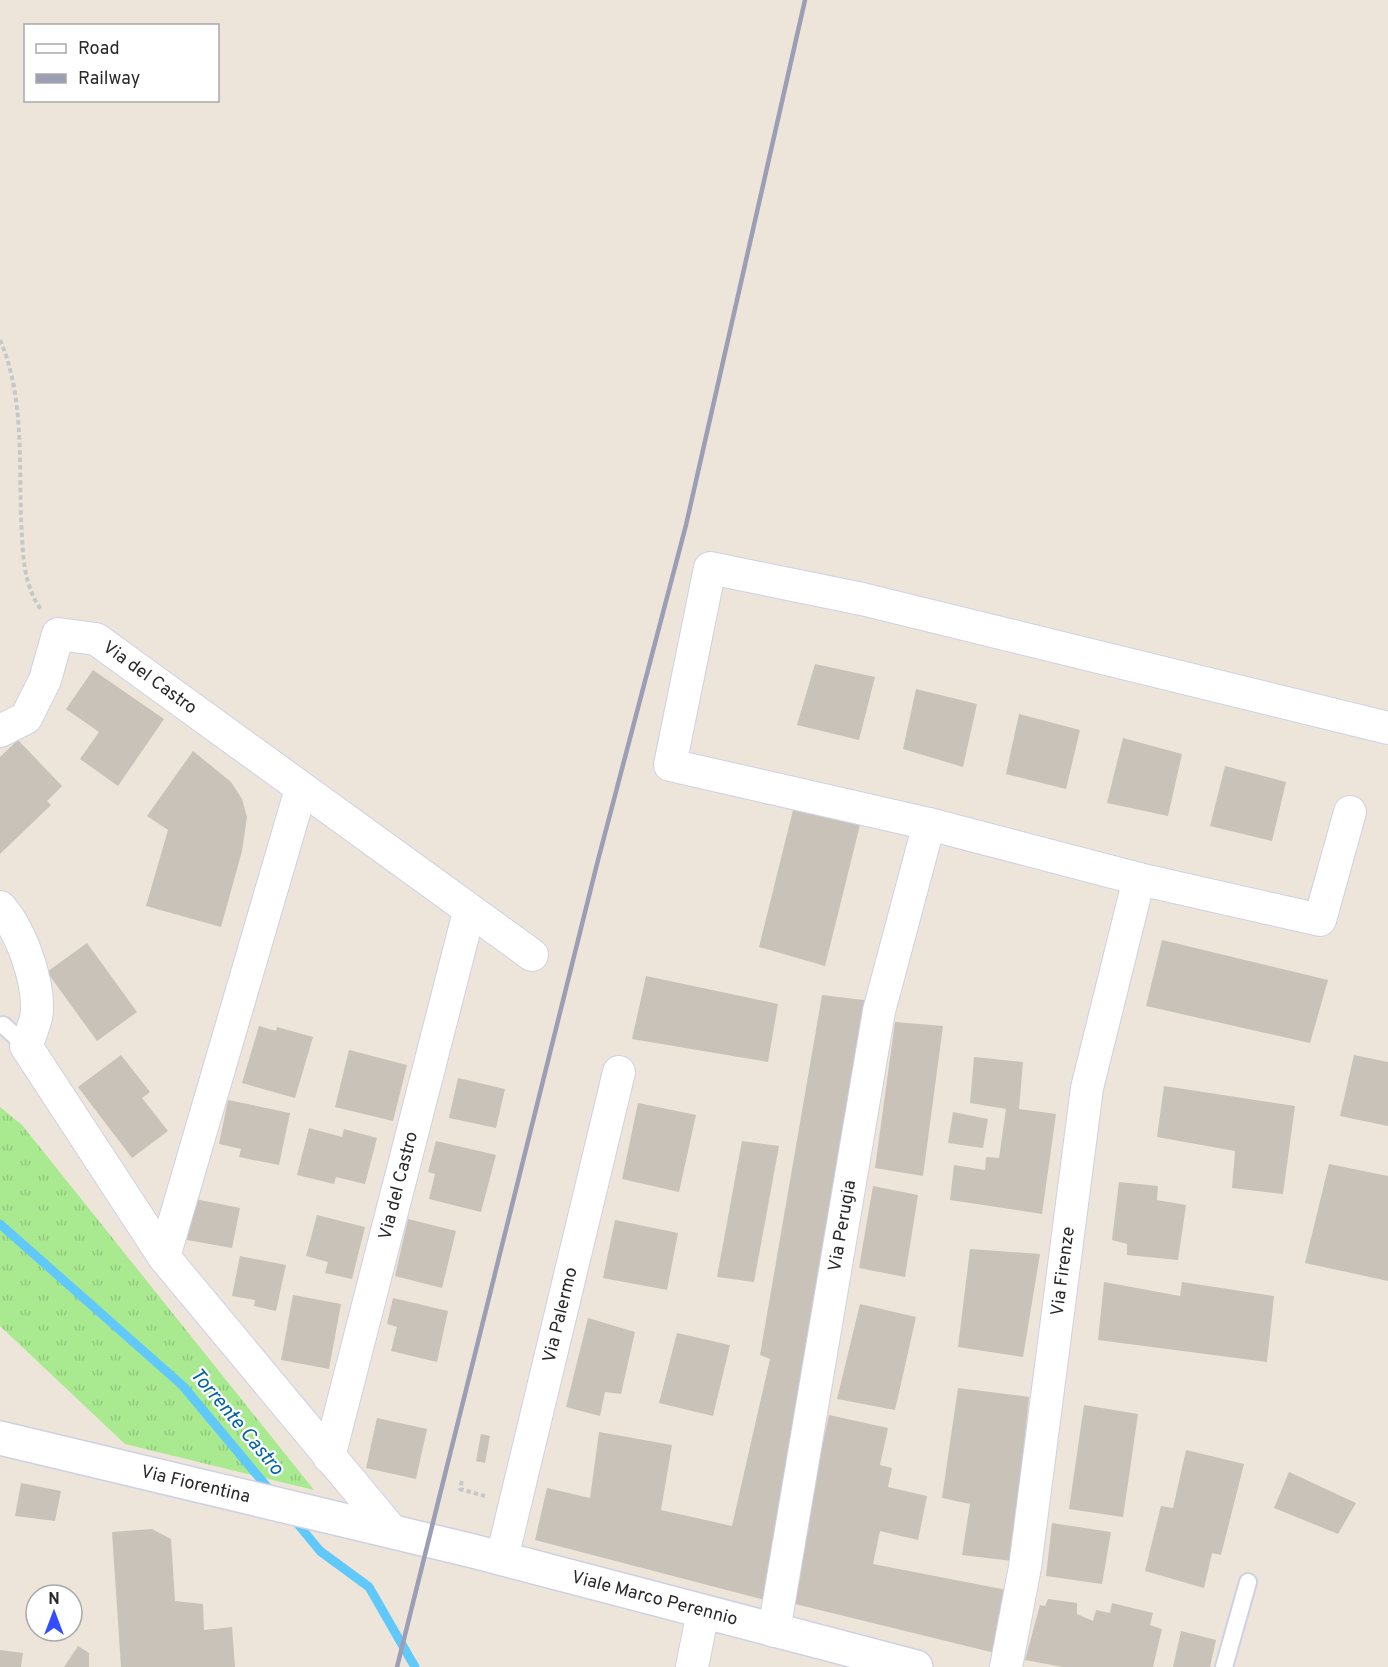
<svg xmlns="http://www.w3.org/2000/svg" width="1388" height="1667" viewBox="0 0 1388 1667" font-family="Overpass,sans-serif">
  <style>
    .grass { fill: url(#grass-tufts) }
    .lines { fill: none; stroke-linecap: round; stroke-linejoin: round }
    .stream { stroke: #61c8fa; stroke-width: 9 }
    .building { fill: #c8c2b9 }
    .service-casing { stroke: #ced1e4; stroke-width: 20 }
    .minor-casing { stroke: #ced1e4; stroke-width: 34 }
    .secondary-casing { stroke: #ced1e4; stroke-width: 36 }
    .path { stroke: #c7c7c7; stroke-width: 4; stroke-dasharray: 4.5 3; stroke-linecap: butt }
    .service { stroke: #fff; stroke-width: 16 }
    .minor { stroke: #fff; stroke-width: 32 }
    .secondary { stroke: #fff; stroke-width: 33 }
    .rail { stroke: #9b9eb5; stroke-width: 4.5 }
    .labels { text-anchor: middle; dominant-baseline: central; stroke-width: 4.5; stroke-linejoin: round; paint-order: stroke }
    .street-label { font-size: 18px; fill: #292929; stroke: #fff }
    .water-label { font-size: 20px; font-style: italic; fill: #0163a5; stroke: #fff }
  </style>
  <defs>
    <pattern id="grass-tufts" width="24" height="20" patternUnits="userSpaceOnUse" patternTransform="scale(1.5)"><rect width="24" height="20" fill="#a9e990"/><path d="M3 7l-1-3M5 7V3M7 7l1-3M15 17l-1-3M17 17v-4M19 17l1-3" fill="none" stroke="#91c87c"/></pattern>
  </defs>
  <rect width="100%" height="100%" fill="#ede5d9"/>
  <path class="grass" d="M0,1107L22,1125L314,1490L125,1444L0,1326Z"/>
  <g class="lines">
    <g class="stream">
      <path d="M0,1224L183,1386L273,1494"/>
      <path d="M293,1518L320,1551L369,1587L415,1667"/>
    </g>
  </g>
  <g class="building">
    <path d="M815,664L875,677L859,740L797,725Z"/>
    <path d="M93,670L164,719L118,786L80,759L99,732L66,709Z"/>
    <path d="M916,689L977,704L963,767L903,749Z"/>
    <path d="M1019,714L1080,730L1066,789L1006,774Z"/>
    <path d="M1123,738L1182,754L1168,816L1107,803Z"/>
    <path d="M18,740L62,786L47,801L51,805L0,854V757Z"/>
    <path d="M193,751L231,782L242,799L247,817L242,851L221,927L146,906L168,830L147,816Z"/>
    <path d="M1225,766L1286,782L1272,841L1210,826Z"/>
    <path d="M793,810L860,825L825,966L759,947Z"/>
    <path d="M1162,940L1328,980L1310,1043L1146,1006Z"/>
    <path d="M87,943L137,1012L97,1041L47,972Z"/>
    <path d="M646,976L778,1004L768,1062L632,1039Z"/>
    <path d="M822,995L872,1001L769,1601L535,1540L547,1488L590,1498L599,1432L672,1445L661,1510L732,1526L770,1359L760,1355Z"/>
    <path d="M895,1022L943,1026L923,1176L875,1168Z"/>
    <path d="M259,1026L276,1031L277,1027L313,1037L295,1098L242,1083Z"/>
    <path d="M349,1050L407,1065L393,1121L335,1107Z"/>
    <path d="M121,1055L150,1092L142,1098L168,1131L132,1158L78,1087Z"/>
    <path d="M1354,1055L1388,1062V1126L1340,1116Z"/>
    <path d="M974,1057L1023,1062L1019,1109L1056,1114L1042,1214L950,1200L954,1165L985,1170L986,1157L999,1158L1006,1109L970,1103Z"/>
    <path d="M458,1078L505,1089L496,1128L449,1118Z"/>
    <path d="M1164,1086L1295,1106L1283,1194L1232,1188L1235,1151L1157,1137Z"/>
    <path d="M228,1100L290,1113L279,1165L239,1157L241,1149L219,1144Z"/>
    <path d="M638,1103L696,1115L679,1192L622,1179Z"/>
    <path d="M953,1112L988,1119L983,1148L948,1143Z"/>
    <path d="M309,1128L342,1137L344,1129L377,1138L365,1184L336,1177L334,1184L297,1175Z"/>
    <path d="M436,1141L496,1155L481,1212L429,1199L435,1174L428,1172Z"/>
    <path d="M742,1141L779,1146L754,1282L717,1277Z"/>
    <path d="M1329,1164L1388,1176V1281L1305,1263Z"/>
    <path d="M1119,1182L1158,1186L1157,1200L1186,1205L1178,1260L1127,1255V1244L1112,1240Z"/>
    <path d="M873,1186L918,1195L905,1277L859,1268Z"/>
    <path d="M195,1199L240,1208L232,1248L187,1240Z"/>
    <path d="M317,1215L365,1227L352,1279L325,1273L328,1262L306,1256Z"/>
    <path d="M408,1219L456,1231L442,1288L395,1276Z"/>
    <path d="M615,1220L678,1233L667,1290L603,1278Z"/>
    <path d="M970,1249L1040,1254L1023,1357L958,1347Z"/>
    <path d="M240,1256L286,1265L276,1311L254,1306L255,1300L232,1296Z"/>
    <path d="M1104,1282L1180,1296L1182,1282L1274,1296L1267,1362L1098,1340Z"/>
    <path d="M293,1295L341,1304L329,1369L281,1360Z"/>
    <path d="M393,1298L448,1311L437,1362L391,1351L397,1327L387,1324Z"/>
    <path d="M860,1304L916,1317L895,1410L837,1399Z"/>
    <path d="M588,1318L635,1332L621,1394L605,1392L600,1416L566,1407Z"/>
    <path d="M677,1333L730,1345L713,1416L659,1403Z"/>
    <path d="M958,1388L1029,1397L1012,1561L962,1555L970,1504L942,1498Z"/>
    <path d="M1084,1405L1138,1414L1123,1517L1069,1509Z"/>
    <path d="M829,1415L888,1428L880,1465L892,1468L888,1487L927,1496L918,1540L880,1531L873,1564L1007,1590L995,1653L787,1602Z"/>
    <path d="M377,1418L427,1429L416,1479L366,1468Z"/>
    <path d="M481,1434L490,1436L485,1463L476,1461Z"/>
    <path d="M1186,1450L1244,1464L1221,1555L1212,1553L1204,1588L1145,1571L1161,1506L1173,1508Z"/>
    <path d="M1289,1472L1356,1503L1338,1534L1274,1508Z"/>
    <path d="M21,1483L61,1491L55,1521L15,1516Z"/>
    <path d="M1052,1523L1111,1532L1102,1584L1046,1576Z"/>
    <path d="M152,1529L171,1539L175,1601L203,1604L204,1630L232,1627L235,1667H121L112,1532Z"/>
    <path d="M1048,1599L1077,1603V1614L1093,1621L1096,1610L1110,1613L1112,1603L1153,1613L1150,1625L1162,1629L1153,1667H1063L1025,1660L1040,1605L1045,1606Z"/>
    <path d="M1181,1631L1216,1640L1210,1667H1173Z"/>
    <path d="M78,1646L89,1653V1667H64Z"/>
    <path d="M0,1650L23,1653L21,1667H0Z"/>
  </g>
  <g class="lines">
    <defs>
      <g id="service">
        <path d="M3,1025L26,1046"/>
        <path d="M1224,1667L1248,1582"/>
      </g>
      <g id="minor">
        <path id="s1" d="M0,731L26,718L45,680L58,634L96,639L532,955"/>
        <path d="M1350,812L1320,920L1139,879L929,824L670,765L710,568L862,599L1388,728"/>
        <path d="M0,907C21,930 38,979 37,1010C37,1021 30,1035 26,1046L164,1257L392,1531"/>
        <path d="M164,1257L301,789"/>
        <path id="s2" d="M329,1457L469,912"/>
        <path id="s3" d="M502,1558L619,1072"/>
        <path id="s4" d="M774,1631L879,1011L929,824"/>
        <path d="M692,1667L703,1612"/>
        <path id="s5" d="M1006,1667L1025,1567L1087,1088L1139,879"/>
      </g>
      <g id="secondary">
        <path id="s6" d="M0,1438L473,1551L916,1667"/>
      </g>
    </defs>
    <use href="#service" class="service-casing"/>
    <use href="#minor" class="minor-casing"/>
    <use href="#secondary" class="secondary-casing"/>
    <g class="path">
      <path d="M0,340C24,395 19,460 21,518C23,551 22,584 42,611"/>
      <path d="M462,1481L460,1489L485,1496"/>
    </g>
    <use href="#service" class="service"/>
    <use href="#minor" class="minor"/>
    <use href="#secondary" class="secondary"/>
    <path class="rail" d="M397,1667L597,864L686,525L805,0"/>
  </g>
  <g class="labels">
    <g class="street-label">
      <text stroke="none"><textPath href="#s1" startOffset="224">Via del Castro</textPath></text>
      <text stroke="none"><textPath href="#s2" startOffset="280">Via del Castro</textPath></text>
      <text stroke="none"><textPath href="#s4" startOffset="411">Via Perugia</textPath></text>
      <text stroke="none"><textPath href="#s5" startOffset="400">Via Firenze</textPath></text>
      <text stroke="none"><textPath href="#s3" startOffset="250">Via Palermo</textPath></text>
      <text stroke="none"><textPath href="#s6" startOffset="201">Via Fiorentina</textPath></text>
      <text stroke="none"><textPath href="#s6" startOffset="674">Viale Marco Perennio</textPath></text>
    </g>
    <g class="water-label">
      <text transform="translate(236 1422) rotate(50)">Torrente Castro</text>
    </g>
  </g>
  <rect x="24" y="24" width="195" height="78" fill="#ffffff" stroke="#a9a9a9" stroke-width="1.5"/>
  <rect x="36" y="44" width="30" height="9" fill="#ffffff" stroke="#a9a9a9" stroke-width="1.5"/>
  <text x="78" y="54" font-size="18" fill="#292929">Road</text>
  <rect x="36" y="74" width="30" height="9" fill="#9b9eb5" stroke="#a9a9a9" stroke-width="1.5"/>
  <text x="78" y="84" font-size="18" fill="#292929">Railway</text>
  <g transform="translate(54 1613)"><circle r="28" fill="#ffffff" stroke="#a9a9a9" stroke-width="1.5"/>
  <path d="M0-4.5L10 22L0 15L-10 22Z" fill="#344eff"/>
  <text y="-9" font-size="16" font-weight="bold" text-anchor="middle" fill="#292929">N</text>
  </g>
</svg>
